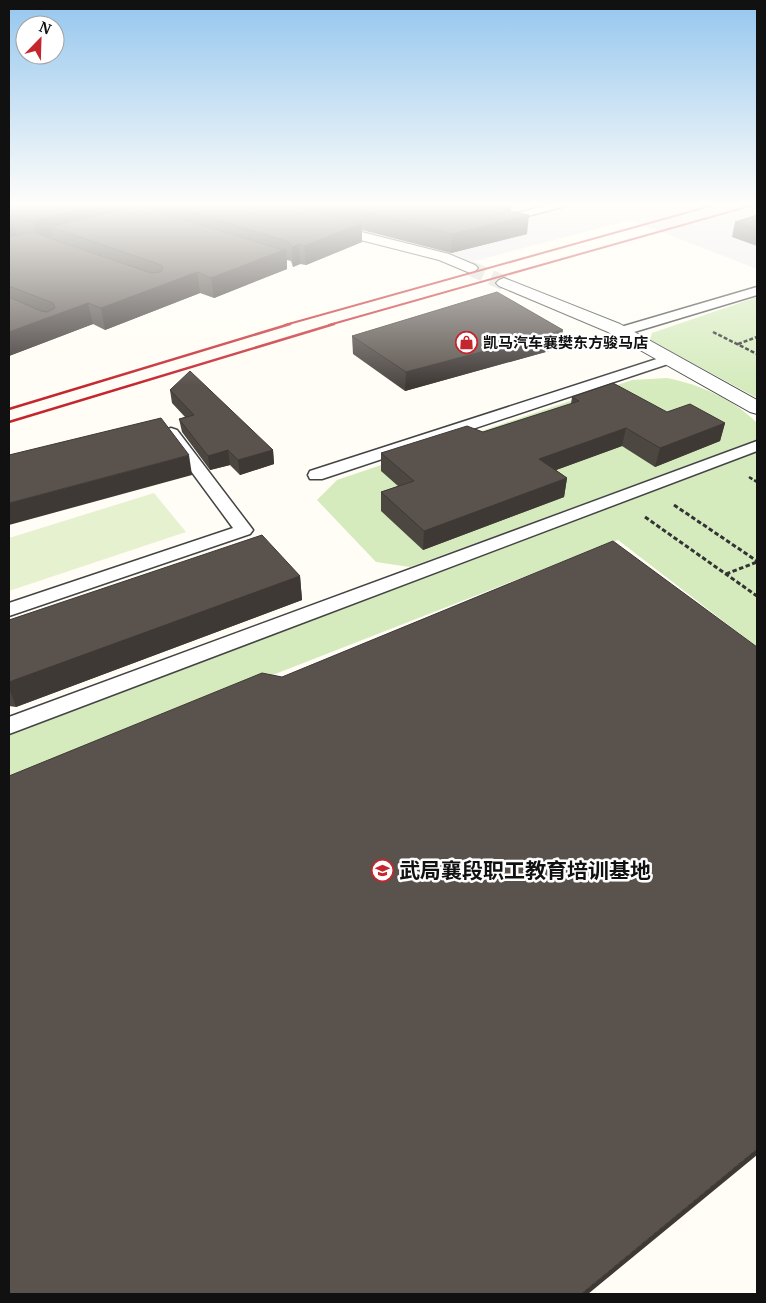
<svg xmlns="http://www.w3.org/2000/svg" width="766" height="1303" viewBox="0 0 766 1303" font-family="Merriweather,'Noto Sans SC',serif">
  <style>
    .industrial { fill: #eee6ef }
    .green { fill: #d5ebbd }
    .pitch { fill: #e6f2cf }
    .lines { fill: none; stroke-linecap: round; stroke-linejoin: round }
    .minor-tunnel { stroke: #dbdad3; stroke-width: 15; stroke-dasharray: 15 8; stroke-linecap: butt }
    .service-casing { stroke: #444; stroke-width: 3 }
    .minor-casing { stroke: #444; stroke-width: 2 }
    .path-far1 { stroke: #333; stroke-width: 2.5; stroke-dasharray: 4 2; stroke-linecap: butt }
    .path { stroke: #333; stroke-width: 3; stroke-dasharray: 4.5 2.5; stroke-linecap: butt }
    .service { fill: #fff; fill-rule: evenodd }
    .minor { fill: #fff; fill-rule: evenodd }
    .rail-far1 { stroke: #c4262e; stroke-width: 2 }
    .rail { stroke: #c4262e; stroke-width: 2.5 }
    .wall { fill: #4d4742 }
    .shaded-wall { fill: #3f3936 }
    .building { fill: #5a524d; stroke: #3f3936 }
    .labels { text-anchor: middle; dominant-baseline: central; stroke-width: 5; stroke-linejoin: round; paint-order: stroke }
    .far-poi-label { font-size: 15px; font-weight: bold; fill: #111; stroke: #fff; text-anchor: start }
    .near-poi-label { font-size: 21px; font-weight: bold; fill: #111; stroke: #fff; text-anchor: start }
  </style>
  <rect width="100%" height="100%" fill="#fffdf5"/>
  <path class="industrial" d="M236,203H757V269L631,220L470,262Z"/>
  <g class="green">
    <path d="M757,297V398L650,340L652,333Z"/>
    <path d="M667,378C699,384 734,400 757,423V440L410,567L376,562L317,500L337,480L632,380Z"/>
    <path d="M757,446V647L618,540L9,778V726Z"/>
  </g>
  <path class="pitch" d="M154,493L186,532L9,591V538Z"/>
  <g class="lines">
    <path class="minor-tunnel" d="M470,268L504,283"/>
    <defs>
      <g id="service">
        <path d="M558,203H577L501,223L496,220L497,218Z"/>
        <path d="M757,287V295L624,335H614L612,332L614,329Z"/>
        <path d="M669,355L674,356L676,359L674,362L322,479H310L308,475L310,471Z"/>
        <path d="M171,428L177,430L250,526L253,530L250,534L9,616V603L233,528L163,433L165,430Z"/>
        <path d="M757,441V451L9,734V717Z"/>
      </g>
      <g id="minor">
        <path d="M326,223L449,254L475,265L478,268L475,271L470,273L439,260L321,230L319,227Z"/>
        <path d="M504,278L620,324L757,400V414L750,412L608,332L499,286L496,283L499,280Z"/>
      </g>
    </defs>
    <use href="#service" class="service-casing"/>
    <use href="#minor" class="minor-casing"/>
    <g class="path-far1">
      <path d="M713,332L757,354"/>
      <path d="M738,344L757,337"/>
      <path d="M749,477L757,482"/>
    </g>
    <g class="path">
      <path d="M674,505L757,561"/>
      <path d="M645,517L757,596"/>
      <path d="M726,574L757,562"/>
    </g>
    <use href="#service" class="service"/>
    <use href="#minor" class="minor"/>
    <g class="rail-far1">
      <path d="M285,325L721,203"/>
      <path d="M329,325L757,204"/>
    </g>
    <g class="rail">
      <path d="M9,409L290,324"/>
      <path d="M9,422L334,324"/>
    </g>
  </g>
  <g class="wall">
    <path d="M9,203H497L502,206H511V211L527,234L451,253L362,230V242L306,265L300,264L293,267L291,261L287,260V269L214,298L200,293L105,330L93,324L9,356Z"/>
    <path d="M757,215V246L732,237L735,222Z"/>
    <path d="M352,336L560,348L405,391L353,354Z"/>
    <path d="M170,390L273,450L274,464L240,475L230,465L210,470L182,432L179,419L185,417L172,403Z"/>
    <path d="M572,397L667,412L725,423L720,441L655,467L622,446L556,470L567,478L564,497L423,550L381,511V492L398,486L381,471V453L483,432L571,404Z"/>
    <path d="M300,576L302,600L16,707L9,706V620Z"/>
  </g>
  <g class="shaded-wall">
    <path d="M109,203H122L124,219L51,227L53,236L38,240L33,221Z"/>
    <path d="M511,206L510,220L529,215L527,234L451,253L452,234L500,209Z"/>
    <path d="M362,223V242L306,265L304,246Z"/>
    <path d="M14,226L19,246L9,248V228Z"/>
    <path d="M299,244L300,264L293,267L292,247Z"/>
    <path d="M286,249L287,269L214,298L211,278Z"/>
    <path d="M197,272L200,293L105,330L101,308Z"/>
    <path d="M88,303L93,324L9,356V332Z"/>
    <path d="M563,330L560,348L405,391L406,372Z"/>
    <path d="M725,423L720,441L655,467L660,448Z"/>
    <path d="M626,428L622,446L537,477L539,459Z"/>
    <path d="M228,450L230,465L210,470L208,456Z"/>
    <path d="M273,450L274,464L240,475L238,460Z"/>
    <path d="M189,455L192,475L9,525V503Z"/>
    <path d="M567,478L564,497L423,550L424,531Z"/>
    <path d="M300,576L302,600L16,707L9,688V682Z"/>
    <path d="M757,1149V1155L588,1294H581Z"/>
  </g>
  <g class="building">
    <path d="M9,203H109L33,221L9,214Z"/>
    <path d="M163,203H280L362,223L304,246L299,244L292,247L289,242Z"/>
    <path d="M329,203H497L502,206H511L500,209L529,215L452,234Z"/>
    <path d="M139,206L280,249H286L211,278L197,272L101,308L88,303L9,332V297L41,311L47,312L55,308L53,303L9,286V237L32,232L151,273L161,272L163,268L161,265L51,227Z"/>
    <path d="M757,215V229L735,222Z"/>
    <path d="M9,225L14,226L9,228Z"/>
    <path d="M497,292L563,330L406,372L352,336Z"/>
    <path d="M190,371L273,450L238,460L228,450L208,456L179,419L194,415L170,390Z"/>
    <path d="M613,383L667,412L690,404L725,423L660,448L626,428L539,459L567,478L424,531L381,492L414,481L381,453L467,426L483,432L579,401L572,397Z"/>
    <path d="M161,418L189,455L9,503V455Z"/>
    <path d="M262,535L300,576L9,682V620Z"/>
    <path d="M613,541L757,647V1149L581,1294H9V776L262,673L282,677Z"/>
  </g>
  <linearGradient id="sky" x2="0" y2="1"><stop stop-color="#95c6ee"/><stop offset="0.53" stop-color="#fffefa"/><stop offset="1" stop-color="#fffefa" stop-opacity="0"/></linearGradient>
  <rect width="766" height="386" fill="url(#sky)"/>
  <defs>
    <symbol id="shop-ring" viewBox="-11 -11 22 22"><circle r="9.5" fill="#fff" stroke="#c4262e" stroke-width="1.5"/><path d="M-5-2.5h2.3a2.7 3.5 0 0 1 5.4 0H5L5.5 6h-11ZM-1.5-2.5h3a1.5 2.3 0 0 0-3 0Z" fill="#c4262e"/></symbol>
    <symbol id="university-ring" viewBox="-11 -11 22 22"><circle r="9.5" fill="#fff" stroke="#c4262e" stroke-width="1.5"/><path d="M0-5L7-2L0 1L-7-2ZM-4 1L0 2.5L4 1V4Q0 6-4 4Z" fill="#c4262e"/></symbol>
  </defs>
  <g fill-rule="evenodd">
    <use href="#shop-ring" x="454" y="330" width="25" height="25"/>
    <use href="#university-ring" x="370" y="858" width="25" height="25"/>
  </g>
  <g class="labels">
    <g class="far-poi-label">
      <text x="483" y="342">凯马汽车襄樊东方骏马店</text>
    </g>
    <g class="near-poi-label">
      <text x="399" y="870">武局襄段职工教育培训基地</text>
    </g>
  </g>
  <rect width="766" height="1303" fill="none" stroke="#111111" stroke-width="20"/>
  <g transform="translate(40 40) rotate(23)"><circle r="24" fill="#ffffff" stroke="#a0a0a0"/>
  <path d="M0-4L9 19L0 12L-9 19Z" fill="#c4262e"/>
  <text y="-8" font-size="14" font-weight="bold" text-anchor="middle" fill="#111111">N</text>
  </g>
</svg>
